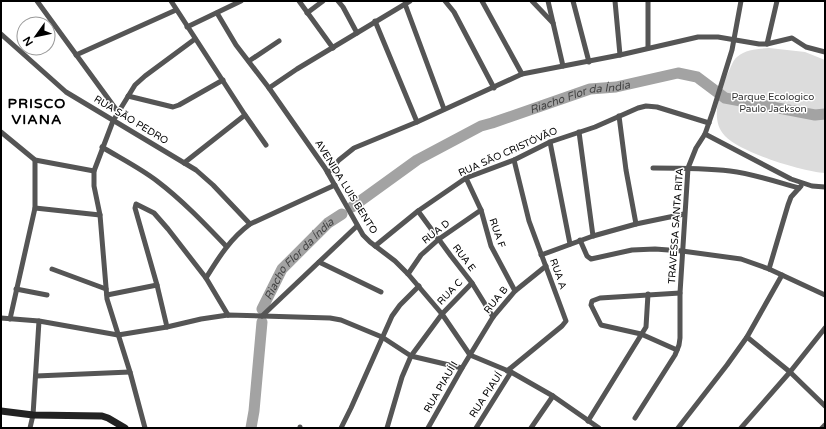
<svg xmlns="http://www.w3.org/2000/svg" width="826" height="429" viewBox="0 0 826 429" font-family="'Varela Round',sans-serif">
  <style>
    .green { fill: #dcdcdc }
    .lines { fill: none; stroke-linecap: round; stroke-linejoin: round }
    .river { stroke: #a3a3a3; stroke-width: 11 }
    .street { stroke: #555; stroke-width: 5 }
    .secondary { stroke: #222; stroke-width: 7 }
    .labels { text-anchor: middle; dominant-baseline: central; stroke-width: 3; stroke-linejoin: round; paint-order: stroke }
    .park-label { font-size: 10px; fill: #333; stroke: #fff }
    .street-label { font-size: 10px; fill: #000; stroke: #fff }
    .water-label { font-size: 11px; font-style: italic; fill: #444; stroke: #fff }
    .district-label { font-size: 14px; font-weight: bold; letter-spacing: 1px; fill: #000; stroke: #fff }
  </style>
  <rect width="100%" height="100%" fill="#fff"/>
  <path class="green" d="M769,48L805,52L825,60V173C802,171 741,153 725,136C709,120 720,90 728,73C731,67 733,60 737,57C746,49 758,49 769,48Z"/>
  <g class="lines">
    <g class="river">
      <path id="s1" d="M352,207L417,160L481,126L492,123L590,89L616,87L678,73L697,77L725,98L815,115L825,114"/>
      <path id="s2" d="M262,309L282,269L328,223L342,214"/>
      <path d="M251,428L254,411L262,322"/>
    </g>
    <g class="street">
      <path d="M37,1L118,112"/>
      <path d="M171,1L245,115L266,145"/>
      <path d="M299,1L333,48"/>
      <path d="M338,1L343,7L357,33"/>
      <path d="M445,1L454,12L494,88"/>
      <path d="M482,1L522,74"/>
      <path d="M532,1L553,23"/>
      <path d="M548,1L563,66"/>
      <path d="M573,1L589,62"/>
      <path d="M615,1L620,55"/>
      <path d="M405,4L444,109"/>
      <path d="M217,13L236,45L269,88L325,168L363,235L370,242L395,261L408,274L442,314L470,355L511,372L553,396L599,428"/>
      <path d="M307,13L323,1"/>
      <path d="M375,21L417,122"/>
      <path d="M187,27L241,1"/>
      <path d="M1,34L66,92L196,170L213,185L250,224"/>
      <path d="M767,44L777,1"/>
      <path d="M648,48V1"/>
      <path d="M76,55L176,10"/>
      <path d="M249,61L279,41"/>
      <path d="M269,88L297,69L410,1"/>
      <path d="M128,96L173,107L179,105L223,80"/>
      <path d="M619,116L626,170L636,224"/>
      <path d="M1,132L35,160L94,171"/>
      <path d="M579,132L593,236"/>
      <path d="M705,134L791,179L812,186L825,187"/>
      <path d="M550,142L570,244"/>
      <path d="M102,147C120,158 140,168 157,181C182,200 204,223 226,246"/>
      <path d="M184,163L245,115"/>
      <path d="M653,168C679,168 705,168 730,171C754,174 777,182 799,188"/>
      <path d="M328,173L339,160L354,148L417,122L522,74L620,55L698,37H718L759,44H767L792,38L806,47L825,52"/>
      <path d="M466,178L481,210L491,246L515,291"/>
      <path d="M35,208L100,215"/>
      <path d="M418,211L451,256L472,283L493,317"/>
      <path d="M580,240L587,256L591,259L632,250L655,249L682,251L741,259L769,269L825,295"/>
      <path d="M375,246L418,211L466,178L514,160L550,142L595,127L638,108L646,106L657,107L709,123"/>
      <path d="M541,255L593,236L636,224L684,214"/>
      <path d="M319,262L381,292"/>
      <path d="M52,269L106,289"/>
      <path d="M769,269L788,205L791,197L801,186"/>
      <path d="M408,274L421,255L439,239L481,210"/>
      <path d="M206,278C219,257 230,239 250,224L335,185"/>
      <path d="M16,289L47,295"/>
      <path d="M107,295L157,285"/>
      <path d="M262,316L357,226"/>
      <path d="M1,318L39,321L118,335L167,327L201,319L228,315L330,318L341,320L382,337L411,356L462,368"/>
      <path d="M10,319L35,208V160"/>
      <path d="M167,327L157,285L135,208L136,204L154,213L168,229L206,278L228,315"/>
      <path d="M747,337L790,372L825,406"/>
      <path d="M677,350L641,334L601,325L591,305L592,301L600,298L680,293"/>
      <path d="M507,371L562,326L566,321L529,221L514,160"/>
      <path d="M36,376L130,372"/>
      <path d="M635,418L675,355L679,345L680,338V293L688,168L696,148L705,134L713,111L732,50L741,1"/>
      <path d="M588,421L646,327L648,294"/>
      <path d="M30,428L33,415L39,321"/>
      <path d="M145,428L130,372L107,299L100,215L94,186V171L113,121L135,85L145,76L195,39"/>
      <path d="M300,428V427"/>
      <path d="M341,428L351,408L392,316L400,305L419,286"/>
      <path d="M387,428L402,377L411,356L442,314L472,283"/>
      <path d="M428,428L462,368L493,317L515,291L546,266"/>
      <path d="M476,428L511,372"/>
      <path d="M531,428L553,396"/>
      <path d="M678,428L727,365L747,337L782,275"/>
      <path d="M741,428L790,372L825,328"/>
      <path d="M822,428L825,425"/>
    </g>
    <path class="secondary" d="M1,411L33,415L102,416L108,418L125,428"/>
  </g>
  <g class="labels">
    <g class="park-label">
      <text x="773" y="97">Parque Ecologico<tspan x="773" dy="12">Paulo Jackson</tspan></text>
    </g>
    <g class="street-label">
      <text transform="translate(131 120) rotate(31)">RUA SÃO PEDRO</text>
      <text transform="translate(508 152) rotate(-24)">RUA SÃO CRISTÓVÃO</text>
      <text transform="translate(346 187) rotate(58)">AVENIDA LUIS BENTO</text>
      <text transform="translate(676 226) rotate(-86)">TRAVESSA SANTA RITA</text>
      <text transform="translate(436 232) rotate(-38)">RUA D</text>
      <text transform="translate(497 233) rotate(71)">RUA F</text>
      <text transform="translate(464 258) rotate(53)">RUA E</text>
      <text transform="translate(558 274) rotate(70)">RUA A</text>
      <text transform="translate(450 292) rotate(-46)">RUA C</text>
      <text transform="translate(496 300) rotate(-51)">RUA B</text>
      <text transform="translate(441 387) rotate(-60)">RUA PIAUÍ I</text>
      <text transform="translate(486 395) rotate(-57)">RUA PIAUÍ</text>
    </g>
    <g class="water-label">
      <text stroke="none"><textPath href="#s1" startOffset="256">Riacho Flor da Índia</textPath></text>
      <text stroke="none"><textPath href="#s2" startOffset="63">Riacho Flor da Índia</textPath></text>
    </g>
    <g class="district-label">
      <text x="37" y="103">PRISCO<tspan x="37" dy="16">VIANA</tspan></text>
    </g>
  </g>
  <rect width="826" height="429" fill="none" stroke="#000000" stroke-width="4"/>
  <g transform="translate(36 36) rotate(237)"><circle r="19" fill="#ffffff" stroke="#999999"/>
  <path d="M0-3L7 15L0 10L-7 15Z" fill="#000000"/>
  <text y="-6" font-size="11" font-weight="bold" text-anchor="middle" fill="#000000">N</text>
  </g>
</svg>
